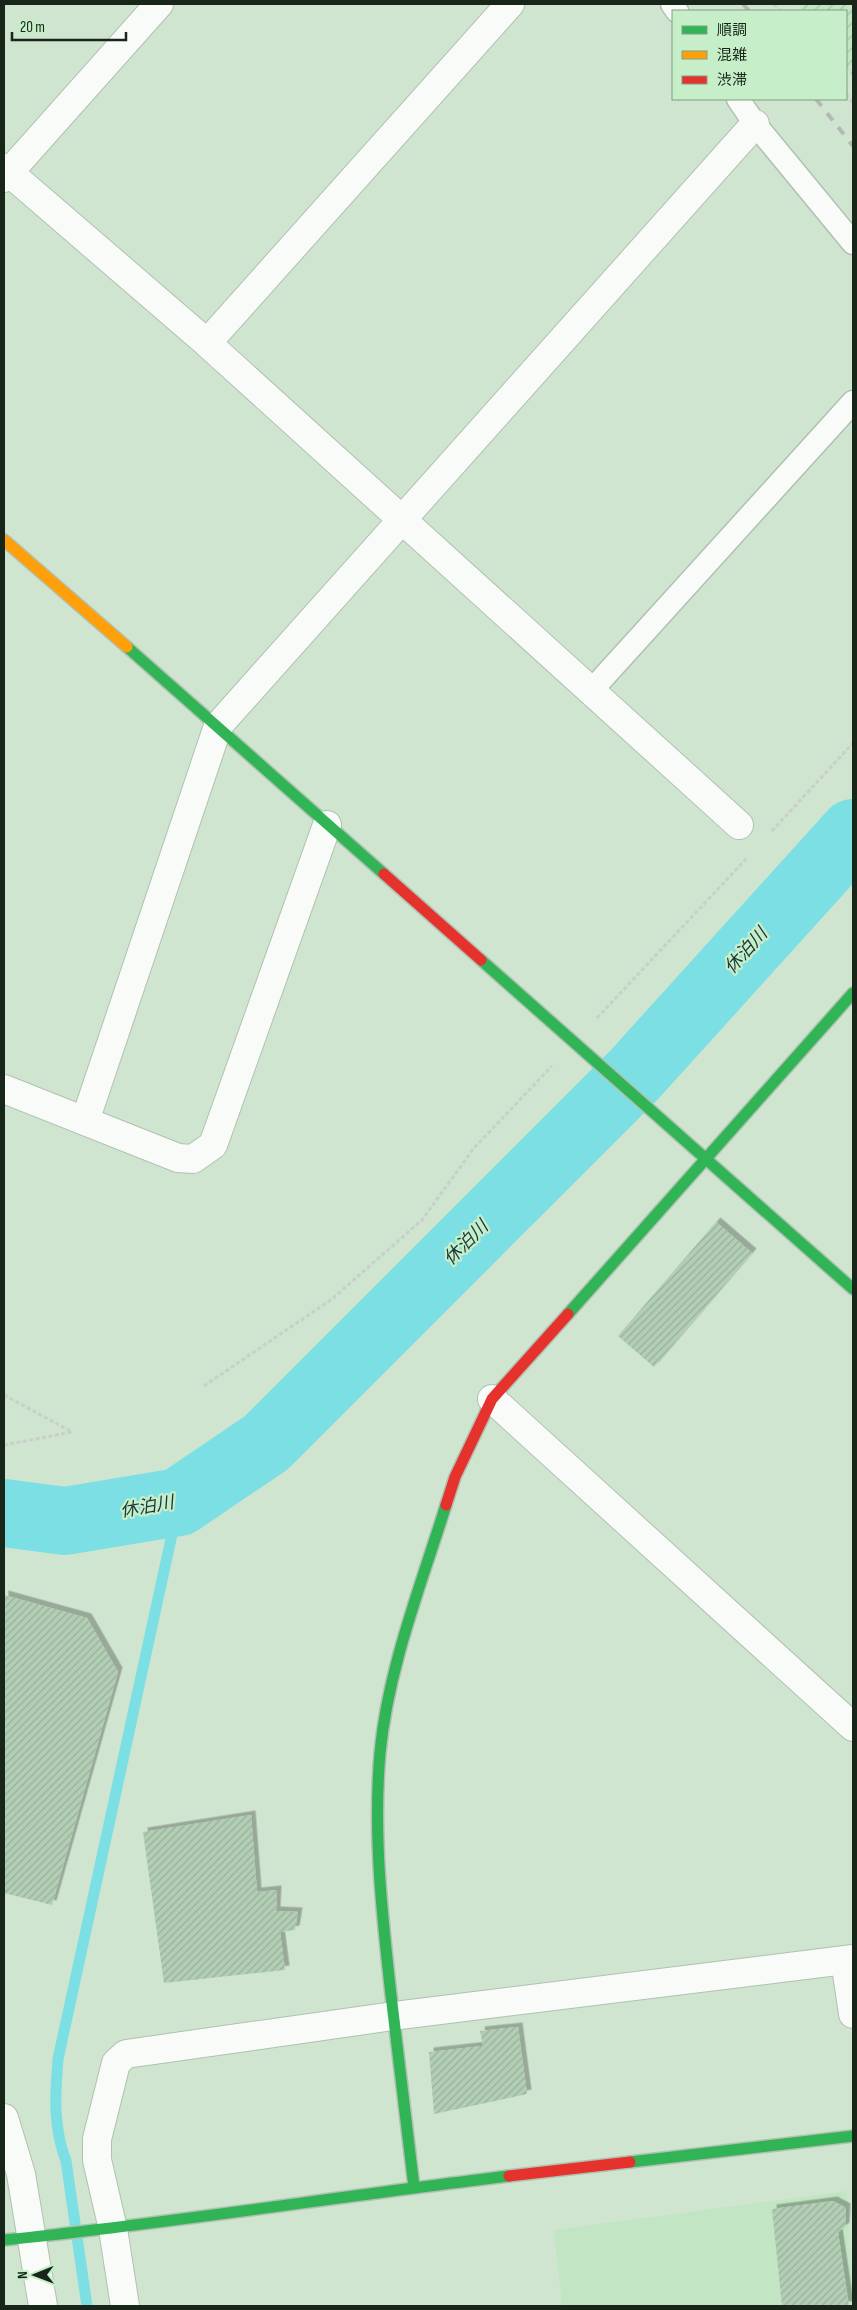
<svg xmlns="http://www.w3.org/2000/svg" width="857" height="2310" viewBox="0 0 857 2310" font-family="'Sofia Sans Condensed','Noto Sans JP',sans-serif">
  <style>
    .built { fill: #c2e5c4 }
    .industrial { fill: url(#industrial-furrows) }
    .lines { fill: none; stroke-linecap: round; stroke-linejoin: round }
    .stream { stroke: #7cdfe4; stroke-width: 11 }
    .river { stroke: #7cdfe4; stroke-width: 68 }
    .building { fill: url(#building-hatch); filter: url(#shadow) }
    .lane-casing { stroke: #b0c1b1; stroke-width: 25 }
    .street-casing { stroke: #b0c1b1; stroke-width: 30 }
    .fast-casing { stroke: #b0c1b1; stroke-width: 14 }
    .slow-casing { stroke: #b0c1b1; stroke-width: 14 }
    .jam-casing { stroke: #b0c1b1; stroke-width: 14 }
    .path { stroke: #c9cfc9; stroke-width: 3; stroke-dasharray: 4 2.5; stroke-linecap: butt }
    .lane { stroke: #f8fbf8; stroke-width: 22 }
    .street { stroke: #f8fbf8; stroke-width: 28 }
    .fast { stroke: #30b455; stroke-width: 11 }
    .slow { stroke: #ff9f0a; stroke-width: 11 }
    .jam { stroke: #e5322d; stroke-width: 11 }
    .rail { stroke: #b4b9b4; stroke-width: 4; stroke-dasharray: 9 9; stroke-linecap: butt }
    .labels { text-anchor: middle; dominant-baseline: central; stroke-width: 4.5; stroke-linejoin: round; paint-order: stroke }
    .water-label { font-size: 18px; font-style: italic; fill: #1a363a; stroke: #c6eec8 }
  </style>
  <defs>
    <pattern id="industrial-furrows" width="10" height="10" patternUnits="userSpaceOnUse" patternTransform="scale(1.25)"><rect width="10" height="10" fill="#c2e5c4"/><path d="M-1 1l2-2M0 10L10 0M9 11l2-2" fill="none" stroke="#a6c4a8"/></pattern>
    <pattern id="building-hatch" width="6" height="6" patternUnits="userSpaceOnUse" patternTransform="scale(1.25)"><rect width="6" height="6" fill="#b2ceb4"/><path d="M-1 1l2-2M0 6l6-6M5 7l2-2" fill="none" stroke="#98b19a"/></pattern>
    <filter id="shadow"><feDropShadow dx="4.5" dy="-4.5" stdDeviation="0" flood-color="#0004"/></filter>
  </defs>
  <rect width="100%" height="100%" fill="#cfe5d0"/>
  <path class="built" d="M847,2191L853,2306H562L554,2230Z"/>
  <path class="industrial" d="M798,4H853V77L846,67V11H803Z"/>
  <g class="lines">
    <path class="stream" d="M87,2306L66,2161C53,2127 55,2094 58,2059L179,1502"/>
    <path class="river" d="M4,1513L65,1521L179,1502L266,1443L635,1074L853,833"/>
  </g>
  <g class="building">
    <path d="M716,1222L752,1253L654,1367L618,1336Z"/>
    <path d="M4,1595L87,1618L118,1672L52,1905L4,1893Z"/>
    <path d="M251,1815L257,1892L277,1890L276,1911L298,1912L295,1930L280,1932L285,1970L164,1983L143,1832Z"/>
    <path d="M518,2027L527,2094L434,2114L429,2052L483,2046L480,2031Z"/>
    <path d="M833,2201L846,2208L845,2227L838,2232L849,2306H782L772,2209Z"/>
  </g>
  <g class="lines">
    <defs>
      <g id="lane">
        <path d="M672,4L677,11"/>
        <path d="M738,99L755,124L853,243"/>
        <path d="M591,691L853,402"/>
      </g>
      <g id="street">
        <path d="M4,168L207,343L739,825"/>
        <path d="M4,178L159,4"/>
        <path d="M207,343L510,4"/>
        <path d="M4,1089L178,1158L193,1159L213,1145L327,825"/>
        <path d="M85,1121L218,726L755,124"/>
        <path d="M492,1399L853,1727"/>
        <path d="M845,1960L853,2014"/>
        <path d="M4,2118L21,2174L43,2306"/>
        <path d="M125,2306L113,2229L97,2160V2139L116,2063L126,2054L393,2016L853,1959"/>
      </g>
      <g id="fast">
        <path d="M127,647L384,874"/>
        <path d="M481,960L853,1289"/>
        <path d="M568,1314L853,993"/>
        <path d="M630,2162L853,2136"/>
        <path d="M414,2187C406,2123 399,2059 391,1995C382,1915 373,1834 380,1753C388,1668 421,1585 446,1505"/>
        <path d="M4,2240C173,2223 341,2196 509,2176"/>
      </g>
      <path id="slow" d="M4,540L127,647"/>
      <g id="jam">
        <path d="M384,874L481,960"/>
        <path d="M446,1505L455,1477L492,1399L568,1314"/>
        <path d="M509,2176L630,2162"/>
      </g>
    </defs>
    <use href="#lane" class="lane-casing"/>
    <use href="#street" class="street-casing"/>
    <use href="#fast" class="fast-casing"/>
    <use href="#slow" class="slow-casing"/>
    <use href="#jam" class="jam-casing"/>
    <g class="path">
      <path d="M774,4L780,11"/>
      <path d="M846,94L853,103"/>
      <path d="M772,831L853,743"/>
      <path d="M597,1018L747,858"/>
      <path d="M204,1386L332,1299L422,1220L474,1148L552,1066"/>
      <path d="M4,1395L72,1432L4,1445"/>
    </g>
    <use href="#lane" class="lane"/>
    <use href="#street" class="street"/>
    <use href="#fast" class="fast"/>
    <use href="#slow" class="slow"/>
    <use href="#jam" class="jam"/>
    <g class="rail">
      <path d="M743,4L749,11"/>
      <path d="M816,99L853,146"/>
    </g>
  </g>
  <g class="labels">
    <g class="water-label">
      <text transform="translate(746 951) rotate(-48)">休泊川</text>
      <text transform="translate(466 1243) rotate(-45)">休泊川</text>
      <text transform="translate(147 1507) rotate(-10)">休泊川</text>
    </g>
  </g>
  <rect width="857" height="2310" fill="none" stroke="#172618" stroke-width="10"/>
  <rect x="672" y="10" width="175" height="90" fill="#c6eec8" stroke="#809e82"/>
  <rect x="682" y="26" width="25" height="8" fill="#30b455" stroke="#809e82"/>
  <text x="717" y="35" font-size="15" fill="#172618">順調</text>
  <rect x="682" y="51" width="25" height="8" fill="#ff9f0a" stroke="#809e82"/>
  <text x="717" y="60" font-size="15" fill="#172618">混雑</text>
  <rect x="682" y="76" width="25" height="8" fill="#e5322d" stroke="#809e82"/>
  <text x="717" y="85" font-size="15" fill="#172618">渋滞</text>
  <g transform="translate(35 2275) rotate(269)" stroke="#c6eec8" stroke-width="4" paint-order="stroke">
  <path d="M0-4L9 19L0 12L-9 19Z" fill="#172618"/>
  <text y="-8" font-size="14" font-weight="bold" text-anchor="middle" fill="#172618">N</text>
  </g>
  <path d="M12 32v8h114v-8" fill="none" stroke="#172618" stroke-width="2.5"/>
  <text x="20" y="32" font-size="15" fill="#172618" stroke="#c6eec8" stroke-width="4" paint-order="stroke">20 m</text>
</svg>
